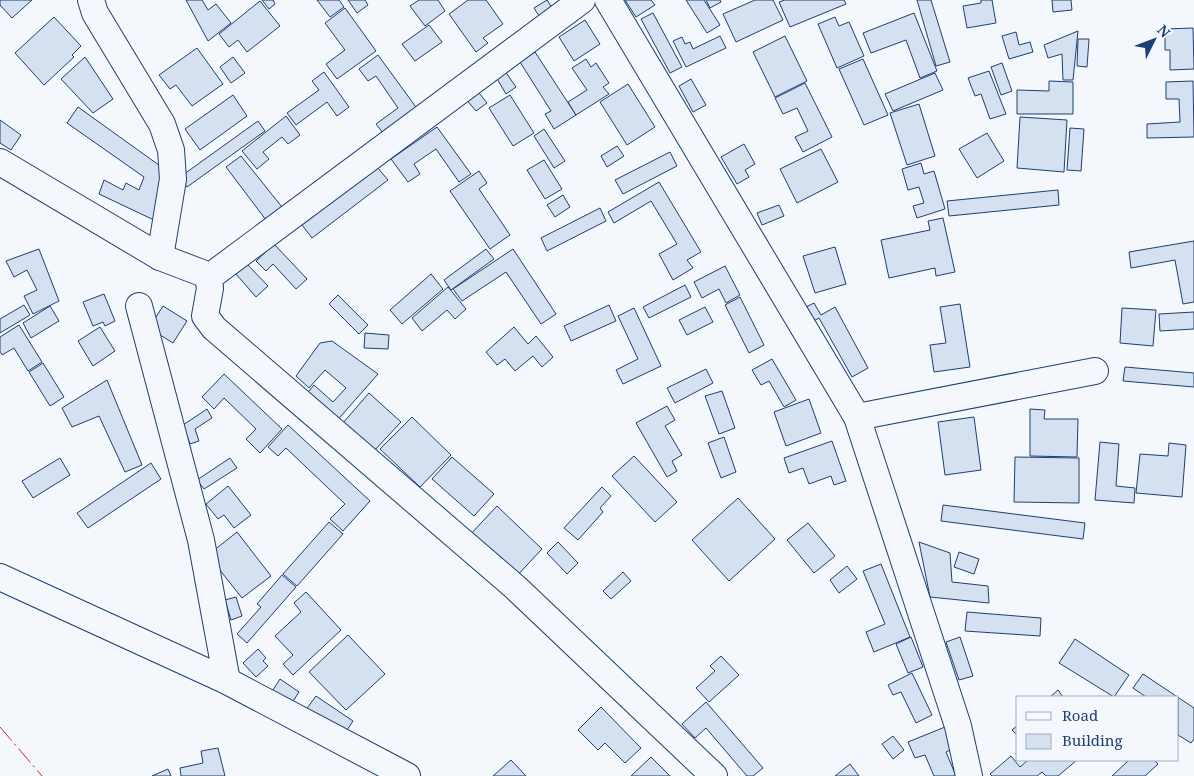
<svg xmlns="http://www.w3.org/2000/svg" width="1194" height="776" viewBox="0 0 1194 776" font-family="'Noto Serif',serif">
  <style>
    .building { fill: #d5e0f0; stroke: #1d3f73 }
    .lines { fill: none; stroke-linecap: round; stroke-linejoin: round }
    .minor-casing { stroke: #1d3f73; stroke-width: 28 }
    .minor { stroke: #f4f7fb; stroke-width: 26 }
    .power { stroke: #c62828; stroke-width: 1; stroke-dasharray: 18 4 2.5 4; stroke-linecap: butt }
  </style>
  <rect width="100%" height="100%" fill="#f4f7fb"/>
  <g class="building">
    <path d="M0,0H32L12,18L0,5Z"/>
    <path d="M186,0H202L208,10L216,4L231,23L208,41Z"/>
    <path d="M262,0H273L275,4L269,9Z"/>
    <path d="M317,0H339L344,7L330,17Z"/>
    <path d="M348,0H365L368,5L357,13Z"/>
    <path d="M419,0H438L445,11L425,26L410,6Z"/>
    <path d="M468,0H486L503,24L483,38L488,43L476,52L449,14Z"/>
    <path d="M547,0L557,16L544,24L534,8Z"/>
    <path d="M625,0H651L655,5L636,17Z"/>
    <path d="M686,0H704L720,25L707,33Z"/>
    <path d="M706,0H720L721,2L710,8Z"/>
    <path d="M755,0H773L783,20L736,42L723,14Z"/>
    <path d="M785,0H844L846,4L790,27L779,2Z"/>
    <path d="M917,0H931L950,62L936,66Z"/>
    <path d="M981,0H992L996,23L967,28L963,6L981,3Z"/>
    <path d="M1052,0H1071L1072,10L1053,12Z"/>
    <path d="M260,1L280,26L247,52L238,40L229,47L219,34Z"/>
    <path d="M345,8L376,51L337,79L326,64L345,50L325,23Z"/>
    <path d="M653,13L682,67L670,73L641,19Z"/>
    <path d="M914,13L937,71L920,78L906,40L871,53L863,33Z"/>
    <path d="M54,17L81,46L72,55L74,57L44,85L15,53Z"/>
    <path d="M835,17L839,26L849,22L864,56L837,68L818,24Z"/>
    <path d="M585,20L600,44L574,61L559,37Z"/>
    <path d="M429,25L442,42L415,61L402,44Z"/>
    <path d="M1193,28L1194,69L1170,70V50H1165V29Z"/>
    <path d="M1078,31L1073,80H1063L1062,54L1048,58L1044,45Z"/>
    <path d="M1016,32L1019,45L1030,42L1033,52L1009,59L1002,36Z"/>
    <path d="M720,36L726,48L686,67L673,41L682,37L685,44L690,42L693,49Z"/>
    <path d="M785,36L807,81L775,97L753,52Z"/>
    <path d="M1078,39H1089L1087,67L1077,66Z"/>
    <path d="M197,48L223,84L192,106L176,85L170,89L159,75Z"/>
    <path d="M535,52L576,115L554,129L545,114L551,111L520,62Z"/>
    <path d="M378,55L421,114L387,138L376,124L398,108L376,76L368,81L359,69Z"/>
    <path d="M85,57L113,99L93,113L61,79Z"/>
    <path d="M233,57L245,73L231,83L220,67Z"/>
    <path d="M586,59L591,67L596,63L609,83L603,87L609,94L576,115L568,102L587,90L572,68Z"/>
    <path d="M863,59L888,115L864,125L839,69Z"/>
    <path d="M1002,63L1012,91L1001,95L991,67Z"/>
    <path d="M505,71L516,87L506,94L496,77Z"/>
    <path d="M989,71L1006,114L990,119L981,94L975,96L968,78Z"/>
    <path d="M324,72L349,107L337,116L327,102L296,125L287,113L319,90L312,81Z"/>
    <path d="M935,73L943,90L893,111L885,94Z"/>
    <path d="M691,79L706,105L693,112L679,86Z"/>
    <path d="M1049,81L1073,82V114H1017V90L1049,91Z"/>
    <path d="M1193,81L1194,137L1147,138V124L1180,122L1179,99H1166V82Z"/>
    <path d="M805,83L832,137L803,152L795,137L808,131L797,108L783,114L775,98Z"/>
    <path d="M628,84L655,127L627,145L600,102Z"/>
    <path d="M476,89L487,103L476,111L465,98Z"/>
    <path d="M233,95L247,116L200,150L185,129Z"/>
    <path d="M510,95L534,133L513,146L489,108Z"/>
    <path d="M919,104L935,156L907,165L890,113Z"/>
    <path d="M78,107L163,168L154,220L99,194L104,180L123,190L126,183L139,190L144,177L67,123Z"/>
    <path d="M286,116L300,135L288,144L282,137L263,152L269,159L257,169L242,151Z"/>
    <path d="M1020,117L1067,120L1064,172L1017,168Z"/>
    <path d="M0,120L21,135L11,150L0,143Z"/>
    <path d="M258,121L265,131L187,187L180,177Z"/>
    <path d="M437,127L471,174L459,182L436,149L414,164L420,174L408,182L391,159Z"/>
    <path d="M1070,128L1084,129L1081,171L1067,170Z"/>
    <path d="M544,129L565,161L554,168L534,136Z"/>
    <path d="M987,133L1004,161L977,178L959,149Z"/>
    <path d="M744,144L755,164L745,170L749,177L737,184L721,157Z"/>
    <path d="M617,146L624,156L607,167L601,156Z"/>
    <path d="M821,149L838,182L797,203L780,169Z"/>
    <path d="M670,152L677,166L623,194L615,180Z"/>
    <path d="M241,156L282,207L266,220L226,167Z"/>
    <path d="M544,160L562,189L545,199L527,170Z"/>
    <path d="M921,163L924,174L934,171L945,209L917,218L913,206L924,203L919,187L908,190L902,169Z"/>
    <path d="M377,167L388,180L312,238L302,225Z"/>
    <path d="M479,171L487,183L479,189L510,235L490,249L450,191Z"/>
    <path d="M659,182L701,252L687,260L693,268L673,280L659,254L677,244L651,201L614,223L608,212Z"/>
    <path d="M1058,190L1059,205L949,216L947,201Z"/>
    <path d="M563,195L570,207L555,217L547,205Z"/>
    <path d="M779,205L784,216L762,225L757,213Z"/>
    <path d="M600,208L606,221L547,251L541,238Z"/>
    <path d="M943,218L955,272L936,276L935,268L889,278L881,240L930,230L928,221Z"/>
    <path d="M1194,241V302L1183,304L1175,260L1131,268L1129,252Z"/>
    <path d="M274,244L307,279L296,289L273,264L266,271L256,261Z"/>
    <path d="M835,247L846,284L815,293L803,256Z"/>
    <path d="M39,249L59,301L33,314L24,296L37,290L27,270L14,277L6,261Z"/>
    <path d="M486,249L494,259L451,290L444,280Z"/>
    <path d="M513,249L556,314L541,324L506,272L462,301L453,289Z"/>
    <path d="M247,264L268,286L256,297L236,274Z"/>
    <path d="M725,266L740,295L726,303L719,289L702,298L694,282Z"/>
    <path d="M431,274L443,289L402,324L390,310Z"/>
    <path d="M685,285L691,297L649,318L643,307Z"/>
    <path d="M448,287L466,309L455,319L447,310L422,331L412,318Z"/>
    <path d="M104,294L115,321L105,326L103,322L93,326L83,302Z"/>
    <path d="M338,295L368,325L359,334L329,304Z"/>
    <path d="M740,297L764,345L749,353L725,305Z"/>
    <path d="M814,303L821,315L835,307L868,368L852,377L819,318L812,322L804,308Z"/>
    <path d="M960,304L970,367L934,372L930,345L946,343L940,307Z"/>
    <path d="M24,305L30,315L0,333V319Z"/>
    <path d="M609,305L616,321L571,341L564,326Z"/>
    <path d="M50,306L59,321L31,338L23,323Z"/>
    <path d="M163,306L187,321L173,343L149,328Z"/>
    <path d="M705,307L713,322L687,335L679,320Z"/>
    <path d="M634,308L661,366L623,384L616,370L638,359L618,316Z"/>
    <path d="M1122,308L1156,310L1153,346L1120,343Z"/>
    <path d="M1194,312V329L1160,331L1159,314Z"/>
    <path d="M19,325L42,362L28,371L14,348L2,355L0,351V337Z"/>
    <path d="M100,327L115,351L93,366L78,341Z"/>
    <path d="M514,327L528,344L536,336L553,357L542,367L533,356L515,371L505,359L497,365L486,352Z"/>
    <path d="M365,333L389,335L388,349L364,348Z"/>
    <path d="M332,341L378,374L334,424L304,397L314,385L333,402L346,388L325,370L309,388L296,376L320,343Z"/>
    <path d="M772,359L796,400L784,407L769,381L761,385L752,370Z"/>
    <path d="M43,363L64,397L50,406L29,372Z"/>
    <path d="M1125,367L1194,373V387L1123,381Z"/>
    <path d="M706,369L713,383L675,403L667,388Z"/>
    <path d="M224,374L282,429L260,453L246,439L256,429L224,398L214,409L202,397Z"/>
    <path d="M107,380L142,465L125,472L99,416L72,427L62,408Z"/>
    <path d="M722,391L735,428L719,434L705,396Z"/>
    <path d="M369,393L401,422L373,452L342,424Z"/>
    <path d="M809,399L821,433L786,446L774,412Z"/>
    <path d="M667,406L675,420L665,426L682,455L672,461L677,471L667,477L636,423Z"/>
    <path d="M207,409L212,418L195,429L199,441L190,444L183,425Z"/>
    <path d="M1030,409L1045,410L1044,419H1078L1077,457L1030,456Z"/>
    <path d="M412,417L451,455L420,487L380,449Z"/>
    <path d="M974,417L981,470L945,475L938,422Z"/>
    <path d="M288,425L370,501L343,531L330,519L345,504L286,448L278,456L268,447Z"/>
    <path d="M724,437L736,472L721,478L708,443Z"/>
    <path d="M832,441L846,481L834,485L831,476L809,484L803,468L789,473L784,458Z"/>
    <path d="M1100,442L1119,444L1116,486L1135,488L1134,503L1095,500Z"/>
    <path d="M1169,443L1186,445L1182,497L1136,493L1140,454L1168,456Z"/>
    <path d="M634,456L677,502L655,522L612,476Z"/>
    <path d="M452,457L494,494L474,516L432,479Z"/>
    <path d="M1015,457L1079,458V503L1014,502Z"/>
    <path d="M60,458L70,475L33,498L22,481Z"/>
    <path d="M230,458L237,468L204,489L197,480Z"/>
    <path d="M151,463L161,479L88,528L77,513Z"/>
    <path d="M228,486L251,515L234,528L224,515L218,519L206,504Z"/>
    <path d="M602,487L611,496L600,508L603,512L578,540L564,528Z"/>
    <path d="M738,498L775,539L729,581L692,540Z"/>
    <path d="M943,505L1085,523L1083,539L941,521Z"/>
    <path d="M497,506L542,549L513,580L468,537Z"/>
    <path d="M329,522L343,534L297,586L283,574Z"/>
    <path d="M808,523L835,556L814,573L787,540Z"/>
    <path d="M237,532L271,576L242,598L208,555Z"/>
    <path d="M558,542L578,563L567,574L547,553Z"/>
    <path d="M919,542L950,553L952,582L988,586L989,603L930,597Z"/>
    <path d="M959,552L979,559L974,574L954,567Z"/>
    <path d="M881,564L910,637L874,652L866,632L885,624L863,571Z"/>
    <path d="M847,566L857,579L839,593L830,580Z"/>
    <path d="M623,572L631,581L611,599L603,591Z"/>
    <path d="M282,575L296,587L247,643L237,634L261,607L257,604Z"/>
    <path d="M306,592L341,630L293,675L283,664L293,655L275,636L301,612L294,603Z"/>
    <path d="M236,597L242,616L231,620L225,600Z"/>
    <path d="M967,612L1041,618L1040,636L965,631Z"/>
    <path d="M348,635L385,674L346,710L309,672Z"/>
    <path d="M911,637L923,667L908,673L896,644Z"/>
    <path d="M960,637L973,676L959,680L946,642Z"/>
    <path d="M1075,639L1129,675L1114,697L1059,663Z"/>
    <path d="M258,649L266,658L263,661L268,666L256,677L243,663Z"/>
    <path d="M721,656L739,675L709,702L696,688L715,671L710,666Z"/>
    <path d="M912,673L932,715L916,723L901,692L893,695L888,685Z"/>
    <path d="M1143,674L1194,708V739L1191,743L1178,735V697H1146L1133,688Z"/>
    <path d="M280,679L299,692L290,706L271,693Z"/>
    <path d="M1058,690L1063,697H1050Z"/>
    <path d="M316,696L353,721L343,736L305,711Z"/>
    <path d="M706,702L763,768L753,776H747L706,728L695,738L682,724Z"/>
    <path d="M601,707L641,748L625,763L605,743L598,750L578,730Z"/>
    <path d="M1018,725V736L1012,730Z"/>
    <path d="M945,727L954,748L946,752L956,776H934L925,755L915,758L908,742Z"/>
    <path d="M893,736L904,750L893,759L882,744Z"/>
    <path d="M218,748L225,776H181L180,768L203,763L201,751Z"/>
    <path d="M1011,756L1020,767L1028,760H1077L1058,776H1046L1042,772L1037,776H992L990,774Z"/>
    <path d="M651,757L670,776H631Z"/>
    <path d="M511,760L526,776H493Z"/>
    <path d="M1129,760H1154L1158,764L1145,776H1112Z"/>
    <path d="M850,764L859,776H835Z"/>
    <path d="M168,769L171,776H152Z"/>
  </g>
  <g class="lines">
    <defs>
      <g id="minor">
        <path d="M91,0L95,13L162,124L171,150L173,179L160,257"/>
        <path d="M608,0L857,417L958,726L969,776"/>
        <path d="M0,162L160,257L202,273L208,278L210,288L205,316L214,328L515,587L714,776"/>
        <path d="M208,278L582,0"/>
        <path d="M139,306L201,540L227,681"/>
        <path d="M857,417L1095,371"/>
        <path d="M0,577L227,681L407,776"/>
      </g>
    </defs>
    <use href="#minor" class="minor-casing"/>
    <use href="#minor" class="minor"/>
    <path class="power" d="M0,727L42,776"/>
  </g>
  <rect x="1016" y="696" width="162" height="65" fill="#f4f7fb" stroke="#9eadc5"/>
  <rect x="1026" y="712" width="25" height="8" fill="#f4f7fb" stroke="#9eadc5"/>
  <text x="1062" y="721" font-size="15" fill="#1d3f73">Road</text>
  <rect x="1026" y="734" width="25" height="15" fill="#d5e0f0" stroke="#9eadc5"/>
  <text x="1062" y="746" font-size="15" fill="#1d3f73">Building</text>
  <g transform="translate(1154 40) rotate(48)" stroke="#f4f7fb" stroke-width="4" paint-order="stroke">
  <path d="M0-4L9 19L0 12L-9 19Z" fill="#1d3f73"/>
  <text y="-8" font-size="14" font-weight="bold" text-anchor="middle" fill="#1d3f73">N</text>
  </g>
</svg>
